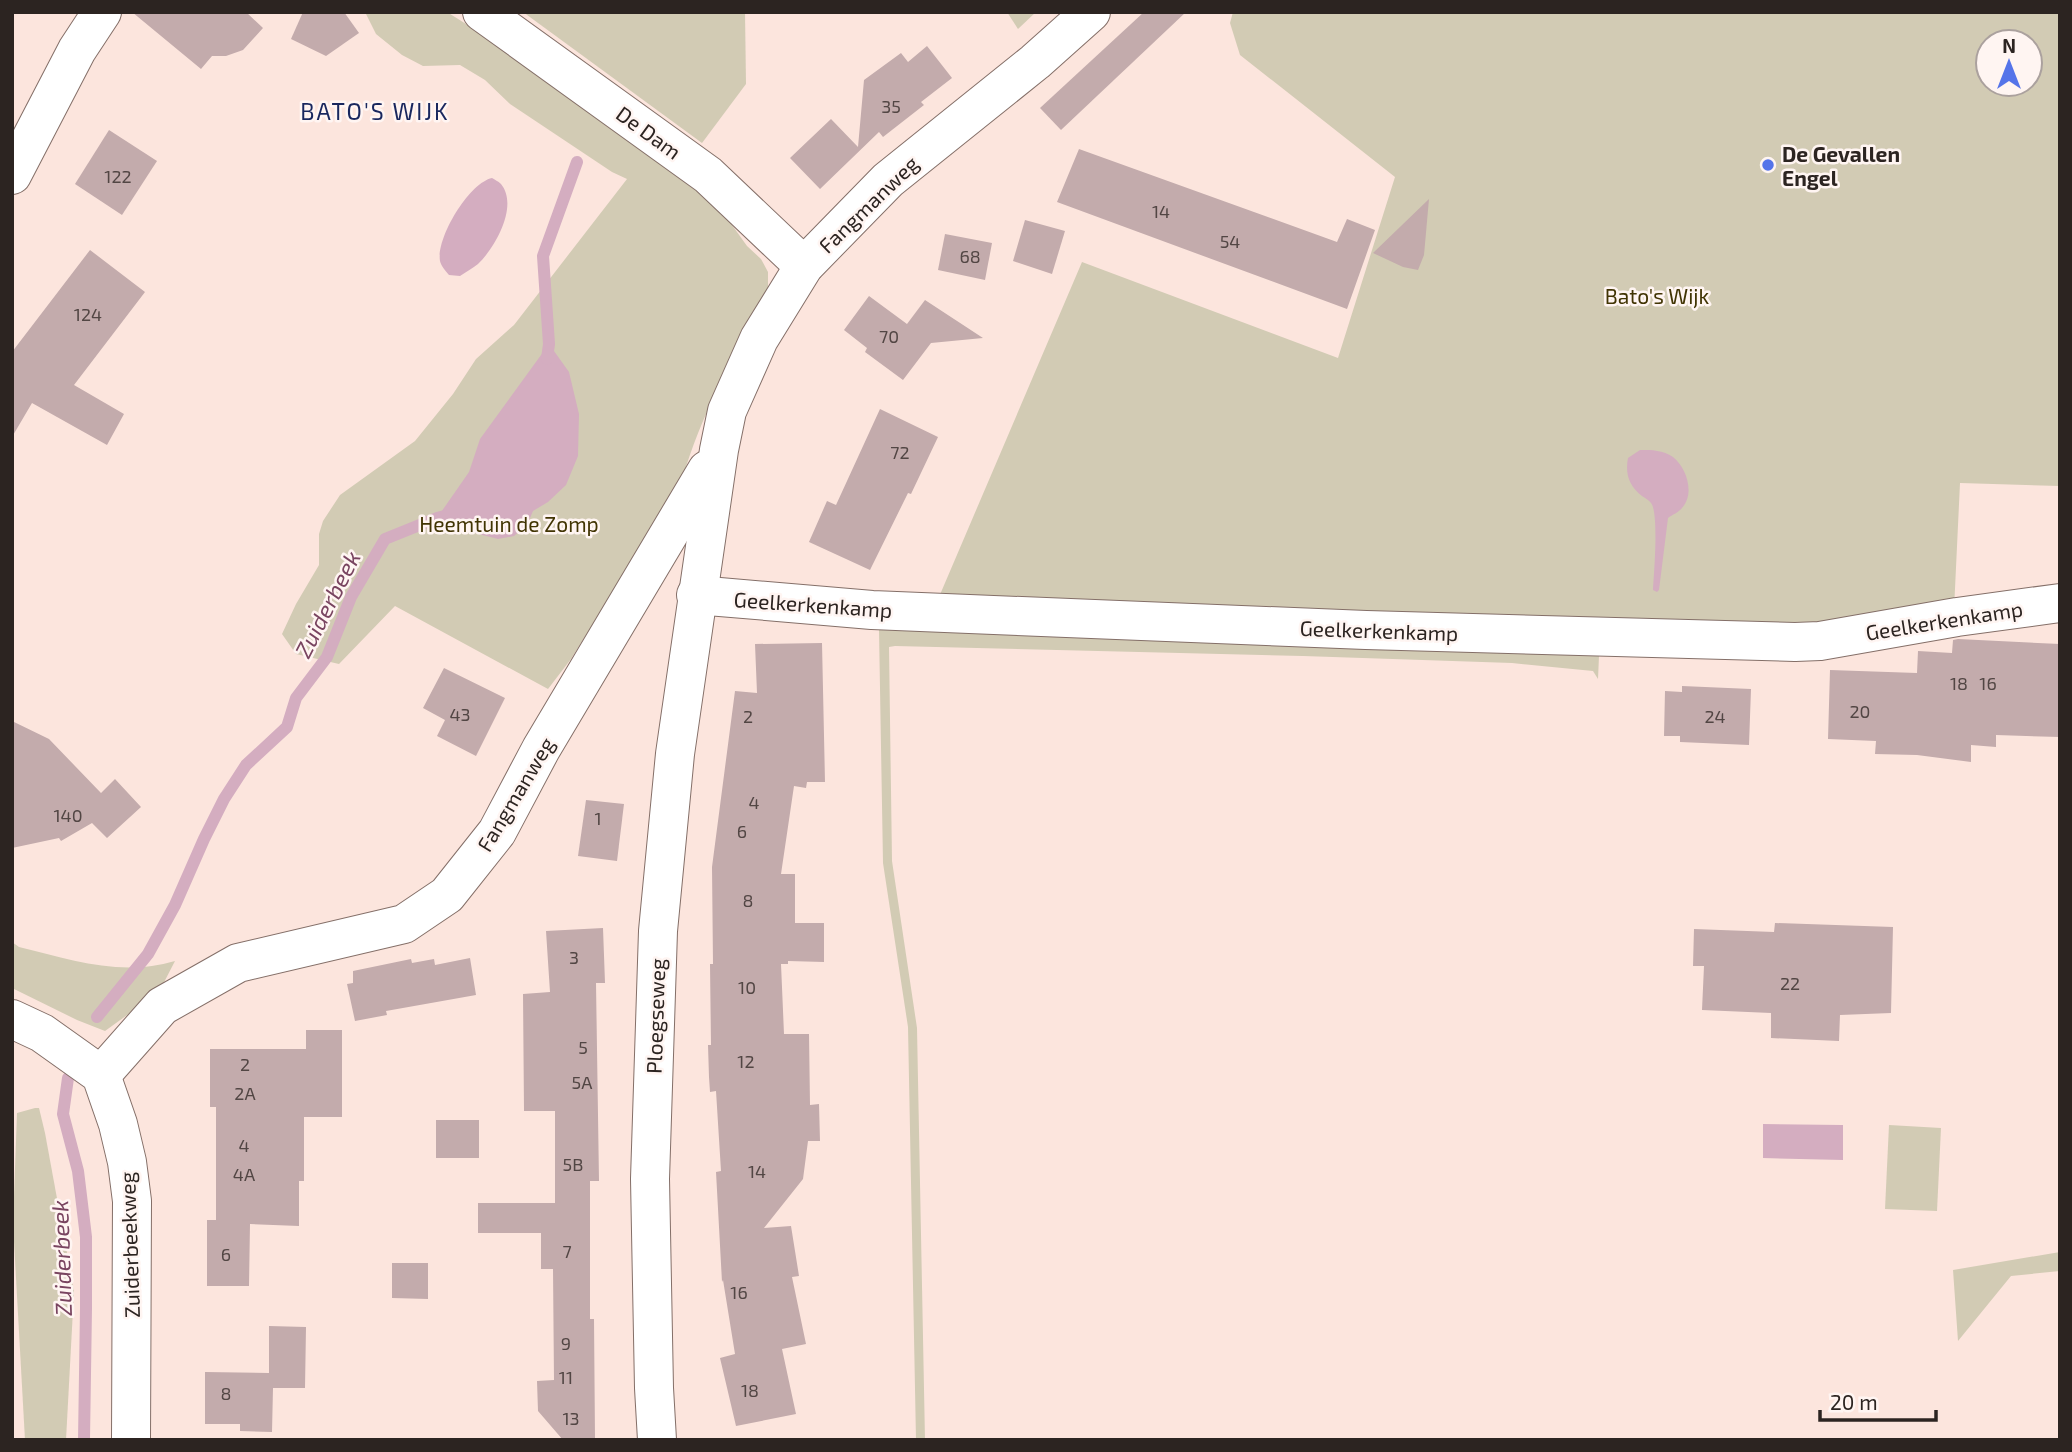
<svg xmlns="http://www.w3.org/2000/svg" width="2072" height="1452" viewBox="0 0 2072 1452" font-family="'Exo 2',sans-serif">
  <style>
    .green { fill: #d2cbb4; fill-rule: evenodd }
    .water { fill: #d4adc0 }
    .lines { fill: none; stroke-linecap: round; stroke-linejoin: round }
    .stream { stroke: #d4adc0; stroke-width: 12 }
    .building { fill: #c3abac }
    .minor-casing { stroke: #846f68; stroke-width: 40 }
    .minor { stroke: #fff; stroke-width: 38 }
    .poi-dot { fill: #5574e9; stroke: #fff5f2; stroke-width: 2.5 }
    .labels { text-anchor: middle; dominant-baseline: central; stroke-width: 5; stroke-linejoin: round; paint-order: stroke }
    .number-label { font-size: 18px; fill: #524644 }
    .street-label { font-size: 21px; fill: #2c2421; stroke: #fff5f2 }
    .poi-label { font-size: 21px; font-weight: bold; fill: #2c2421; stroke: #fff5f2; text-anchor: start }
    .park-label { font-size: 21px; fill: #413403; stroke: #fff5f2 }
    .neighbourhood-label { font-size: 23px; letter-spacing: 2px; fill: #19275e; stroke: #fff5f2 }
    .water-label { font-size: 23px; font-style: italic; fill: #794460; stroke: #fff5f2 }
  </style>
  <rect width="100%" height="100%" fill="#fce5dd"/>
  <g class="green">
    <path d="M365,12H447L466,24L630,141L682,175L727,218L747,246L761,259L768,272V288C736,351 702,412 682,480L571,659L548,689L395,606L339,664L296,654L282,634L296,604L319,565V534L323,521L340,495L415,441L453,394L476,359L514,325L627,179L612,172L510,104L485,80L460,65L423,66L402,55L376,34Z"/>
    <path d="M523,12H745L746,84L702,143Z"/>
    <path d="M1007,12H1036L1018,29Z"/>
    <path d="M1233,12H2060V486L1960,483L1954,610L1845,629L936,604L1082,262L1338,358L1395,177L1240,55L1230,23ZM1988,42H2030V84H1988Z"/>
    <path d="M879,630L1167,637L1599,656L1598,679L1593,671L1512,663L1303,656L895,646L889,647L892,861L917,1028L925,1440H916L908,1027L883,863Z"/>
    <path d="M12,942L19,947C72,960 121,977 175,961L159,992L105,1031L77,1020L12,988Z"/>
    <path d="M35,1108H39L45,1133L74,1291L66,1440H25L13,1224L17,1113Z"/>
    <path d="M1889,1125L1941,1128L1937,1211L1885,1209Z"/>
    <path d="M2060,1252V1271L2011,1276L1958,1341L1953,1270Z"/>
  </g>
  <g class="water">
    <path d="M492,178C495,180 498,181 501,184C519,206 495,248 478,264C473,268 466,272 460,276L449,275C445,270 441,266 440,261C436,238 469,183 492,178Z"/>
    <path d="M549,344L569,372L579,414L578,456L566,485L548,502L533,511L527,525L514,536L498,539L467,531L446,529L437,518L469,472L480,439Z"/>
    <path d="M1640,450C1652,450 1663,450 1673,457C1687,468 1695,494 1682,508C1679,512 1672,515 1668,518L1659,590L1657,592L1653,590C1654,574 1659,513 1651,503C1649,500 1645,498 1642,496C1629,486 1625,474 1628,458Z"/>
    <path d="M1763,1124L1843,1125V1160L1763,1158Z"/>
  </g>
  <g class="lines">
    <g class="stream">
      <path d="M547,359L549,344L543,256L577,162"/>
      <path d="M97,1017L148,954L175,905L204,839L224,799L246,765L287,727L296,698L327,657L351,597L385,539L437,518L452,514"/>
      <path d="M68,1078L63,1114L78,1171L86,1237V1308L84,1440"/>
    </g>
  </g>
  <g class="building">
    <path d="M132,12H246L263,28L243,50L226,56H212L201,69Z"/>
    <path d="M303,12H344L359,33L326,56L291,39Z"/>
    <path d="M1144,12H1186L1061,130L1040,108Z"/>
    <path d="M927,46L952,78L921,102L924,105L883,137L879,132L820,189L790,158L831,119L858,147L864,80L901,53L908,62Z"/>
    <path d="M109,130L157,161L122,215L75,184Z"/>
    <path d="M1079,149L1337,242L1347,219L1375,230L1347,309L1057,202Z"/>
    <path d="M1429,199L1424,255L1418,270L1403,267L1373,253Z"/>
    <path d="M1025,220L1065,231L1052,274L1013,261Z"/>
    <path d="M945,234L992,243L985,280L938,270Z"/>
    <path d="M90,250L145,292L74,385L124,414L107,445L32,403L12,437V352Z"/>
    <path d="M869,296L907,324L925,300L983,338L931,343L903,380L865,352L867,348L844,330Z"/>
    <path d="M880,409L938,437L911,494L908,493L870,570L809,542L827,501L836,505Z"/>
    <path d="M1958,639L2060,644V737L1996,735V747L1971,745V762L1917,755L1875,754L1876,741L1828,739L1830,670L1917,673L1918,651L1952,653L1953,640Z"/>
    <path d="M822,643L825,782H807L806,788L794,786L781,874H795V923H824V962L788,961V964H781L784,1034H809L810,1105L819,1104L820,1141H808L803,1179L764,1228L791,1226L799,1276L792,1277L806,1344L782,1349L796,1414L736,1426L720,1358L735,1354L723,1280L722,1282L716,1172L721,1171L716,1091L710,1092L709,1077L708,1045H711L710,964H713L712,867L735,691L757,693L755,644Z"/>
    <path d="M444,668L505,698L476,756L437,736L445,720L423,708Z"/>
    <path d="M1682,686L1751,689L1749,745L1680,742V736H1664L1665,691L1682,692Z"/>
    <path d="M12,721L49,739L101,793L115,779L141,807L107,838L92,823L61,841L59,838L12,848Z"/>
    <path d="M586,800L624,804L617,861L578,856Z"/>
    <path d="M1775,923L1893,927L1891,1013L1840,1015L1839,1041L1771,1038V1013L1702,1010L1704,966H1693L1694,929L1774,932Z"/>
    <path d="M603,928L605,983H596L599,1181H590V1319H594L595,1439L563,1440L538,1411L537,1381L554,1380L553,1269H541V1233H478V1203H555V1111H524L523,994L550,992L546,931Z"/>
    <path d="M470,958L476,995L386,1011L387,1015L355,1021L347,984L353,983V971L411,959L412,963L434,959L435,965Z"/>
    <path d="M306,1030H342V1117H304V1181H299V1226L250,1224L249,1286H207V1220H216V1107H210V1049H306Z"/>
    <rect x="436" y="1120" width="43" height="38"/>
    <path d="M392,1263H428V1299L392,1298Z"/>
    <path d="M269,1326L306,1327L305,1388H273L272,1432L240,1431V1424H205V1372L269,1373Z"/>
  </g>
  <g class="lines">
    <defs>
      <g id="minor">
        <path d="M482,12L708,175L804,266"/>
        <path d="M12,175L77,50L102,12"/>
        <path d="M696,595L872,610L945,613L1366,630L1795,642L1820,641L1957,617L2060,603"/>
        <path d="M12,1019L42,1033L101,1075L118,1124L127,1162L132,1201L131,1440"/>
        <path d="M101,1075L162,1006L238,963L404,924L447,895L497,832L541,749L707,470"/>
        <path d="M657,1440L654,1388L650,1179L658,931L675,754L719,450L727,411L759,339L804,266L888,180L1035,62L1091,12"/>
      </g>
    </defs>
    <use href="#minor" class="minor-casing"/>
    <use href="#minor" class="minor"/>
  </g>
  <circle class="poi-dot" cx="1768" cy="165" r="7"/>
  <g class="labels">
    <g class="number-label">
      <text x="891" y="106">35</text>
      <text x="118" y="176">122</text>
      <text x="1161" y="211">14</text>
      <text x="1230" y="241">54</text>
      <text x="970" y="256">68</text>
      <text x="88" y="314">124</text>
      <text x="889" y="336">70</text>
      <text x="900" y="452">72</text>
      <text x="1959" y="683">18</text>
      <text x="1988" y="683">16</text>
      <text x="1860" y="711">20</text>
      <text x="460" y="714">43</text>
      <text x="748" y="716">2</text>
      <text x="1715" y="716">24</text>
      <text x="754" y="802">4</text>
      <text x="68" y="815">140</text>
      <text x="598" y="818">1</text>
      <text x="742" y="831">6</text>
      <text x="748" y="900">8</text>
      <text x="574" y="957">3</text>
      <text x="1790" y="983">22</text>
      <text x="747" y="987">10</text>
      <text x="583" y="1047">5</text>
      <text x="746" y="1061">12</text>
      <text x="245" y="1064">2</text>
      <text x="582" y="1082">5A</text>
      <text x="245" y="1093">2A</text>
      <text x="244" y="1145">4</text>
      <text x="573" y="1164">5B</text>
      <text x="757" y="1171">14</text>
      <text x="244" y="1174">4A</text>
      <text x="567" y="1251">7</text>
      <text x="226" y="1254">6</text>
      <text x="739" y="1292">16</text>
      <text x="566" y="1343">9</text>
      <text x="566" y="1377">11</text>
      <text x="750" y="1390">18</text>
      <text x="226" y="1393">8</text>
      <text x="571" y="1418">13</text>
    </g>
    <g class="street-label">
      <text transform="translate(649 132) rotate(36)">De Dam</text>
      <text transform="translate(868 204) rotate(-44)">Fangmanweg</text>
      <text transform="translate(813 604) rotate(4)">Geelkerkenkamp</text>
      <text transform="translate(1944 620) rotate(-9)">Geelkerkenkamp</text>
      <text transform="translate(1379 630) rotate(2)">Geelkerkenkamp</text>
      <text transform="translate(515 794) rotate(-59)">Fangmanweg</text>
      <text transform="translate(655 1016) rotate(-88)">Ploegseweg</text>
      <text transform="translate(129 1245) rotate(-92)">Zuiderbeekweg</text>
    </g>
    <g class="poi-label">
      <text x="1782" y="153">De Gevallen<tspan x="1782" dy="24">Engel</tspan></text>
    </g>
    <g class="park-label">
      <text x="1657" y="295">Bato's Wijk</text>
      <text x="509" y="523">Heemtuin de Zomp</text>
    </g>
    <g class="neighbourhood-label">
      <text x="375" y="111">BATO'S WIJK</text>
    </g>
    <g class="water-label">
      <text transform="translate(327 604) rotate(-63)">Zuiderbeek</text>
      <text transform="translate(61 1258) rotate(-92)">Zuiderbeek</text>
    </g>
  </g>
  <rect width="2072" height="1452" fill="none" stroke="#2c2421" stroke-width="28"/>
  <g transform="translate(2009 63)"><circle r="33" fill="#fff5f2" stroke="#aba19e" stroke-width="2"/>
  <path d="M0-5L12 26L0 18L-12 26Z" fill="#5574e9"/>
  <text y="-10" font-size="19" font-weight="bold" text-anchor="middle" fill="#2c2421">N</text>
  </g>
  <path d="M1820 1410v10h116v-10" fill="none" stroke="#2c2421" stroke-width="3.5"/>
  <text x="1830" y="1410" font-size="21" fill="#2c2421" stroke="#fff5f2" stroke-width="5" paint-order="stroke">20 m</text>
</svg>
